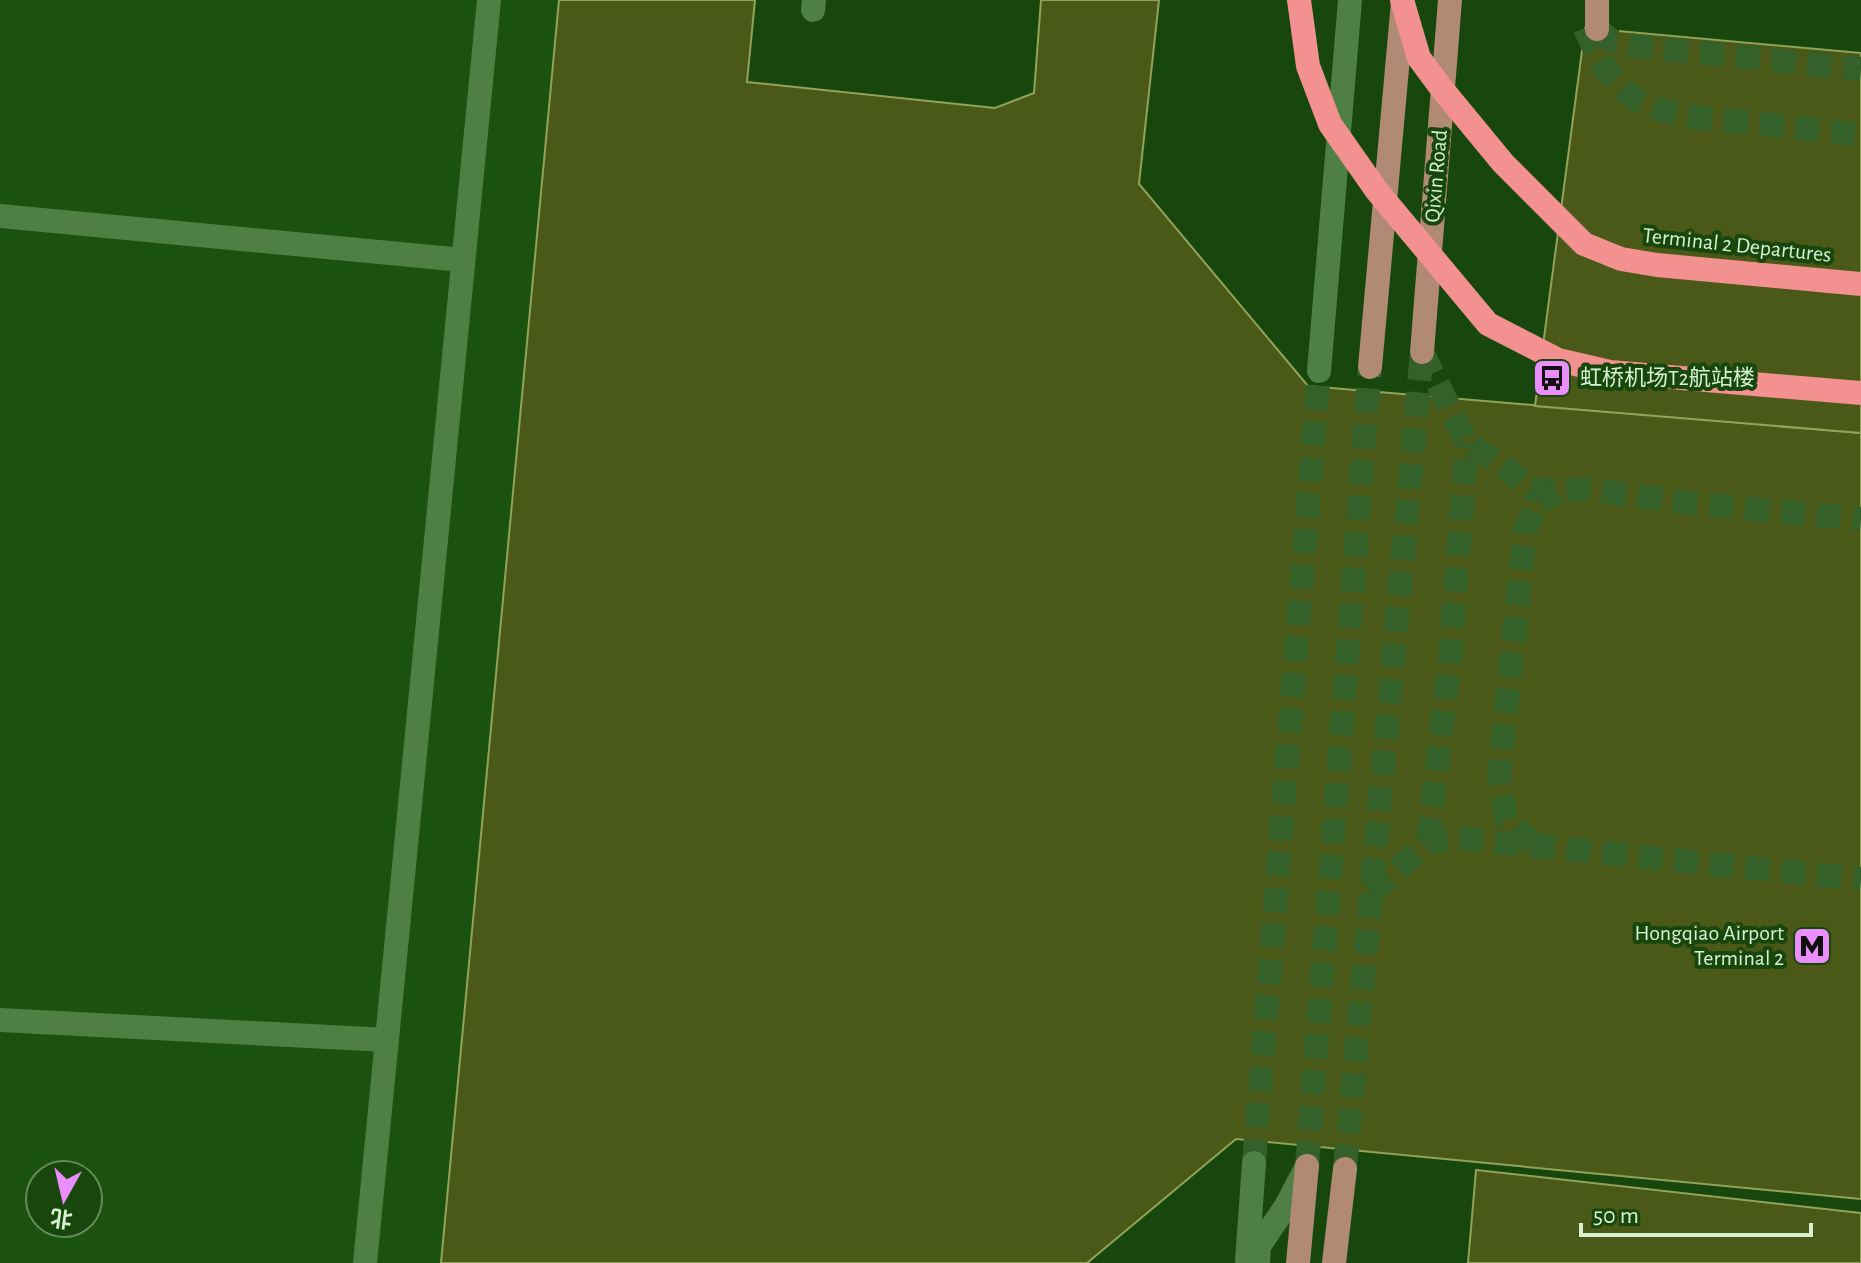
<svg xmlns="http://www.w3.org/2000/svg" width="1861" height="1263" viewBox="0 0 1861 1263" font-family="'Alegreya Sans','Noto Sans SC',sans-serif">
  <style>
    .built { fill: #1c520f; fill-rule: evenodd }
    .building { fill: #4b5918; stroke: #91a359; stroke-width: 2 }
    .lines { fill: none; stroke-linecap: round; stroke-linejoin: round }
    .minor-tunnel { stroke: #346029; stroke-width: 24; stroke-dasharray: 24 12; stroke-linecap: butt }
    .major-tunnel { stroke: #346029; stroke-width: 24; stroke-dasharray: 24 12; stroke-linecap: butt }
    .minor { stroke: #4e7f44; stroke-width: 24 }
    .major { stroke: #b08a72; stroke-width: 24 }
    .highway { stroke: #f29190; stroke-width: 24 }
    .labels { text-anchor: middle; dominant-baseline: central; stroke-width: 8; stroke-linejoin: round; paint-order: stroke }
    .street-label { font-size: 22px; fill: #d6f0d0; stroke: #17470c }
    .poi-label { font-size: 22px; fill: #d6f0d0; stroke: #17470c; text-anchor: start }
  </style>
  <rect width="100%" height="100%" fill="#17470c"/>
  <path class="built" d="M0,0H755L747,82L995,108L1034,93L1041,0H1159L1139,184L1308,386L1471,401L1861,1199L1236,1139L1087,1263H0ZM40,1175H88V1223H40Z"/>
  <g class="building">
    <path d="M559,0H755L747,82L995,108L1034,93L1041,0H1159L1139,184L1308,386L1861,433V1199L1236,1139L1087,1263H441Z"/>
    <path d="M1585,28L1861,53V433L1535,406Z"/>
    <path d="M1476,1170L1861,1213V1263H1468Z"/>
  </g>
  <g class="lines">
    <g class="minor-tunnel">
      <path d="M1422,352L1467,443L1500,464L1531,489L1557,491L1583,489L1698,504L1861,519"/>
      <path d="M1428,842L1449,666L1467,443"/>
      <path d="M1533,844L1506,819L1499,775L1525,531L1537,504L1557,491"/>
      <path d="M1371,893L1428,842L1457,838L1861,879"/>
      <path d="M1254,1163L1319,371"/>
    </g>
    <g class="major-tunnel">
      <path d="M1585,28C1595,52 1605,73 1625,91C1658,120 1714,118 1756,123C1791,127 1826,131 1861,135"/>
      <path d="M1597,29L1612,41L1635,46L1861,69"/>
      <path d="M1307,1166L1370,367"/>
      <path d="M1345,1169L1422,352"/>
    </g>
    <g class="minor">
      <path d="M813,10L814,0"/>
      <path d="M0,216L463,260"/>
      <path d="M1319,371L1350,0"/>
      <path d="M0,1020L387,1040"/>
      <path d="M1247,1261L1254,1163"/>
      <path d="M365,1263L489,0"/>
      <path d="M1258,1263L1259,1246L1286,1206L1307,1166"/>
    </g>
    <g class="major">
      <path d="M1597,0V29"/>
      <path d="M1422,352L1450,0"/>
      <path d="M1370,367L1403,2"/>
      <path d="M1298,1263L1307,1166"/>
      <path d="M1334,1263L1345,1169"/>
    </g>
    <g class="highway">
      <path d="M1299,0L1308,66L1330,124L1377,191L1488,324L1558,360L1610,372L1861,393"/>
      <path d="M1402,0L1419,58L1442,89L1503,163L1584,244L1621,259L1657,265L1861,284"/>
    </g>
  </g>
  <defs>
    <symbol id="bus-square" viewBox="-11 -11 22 22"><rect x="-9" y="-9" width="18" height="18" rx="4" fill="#ea8dfd" stroke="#17470c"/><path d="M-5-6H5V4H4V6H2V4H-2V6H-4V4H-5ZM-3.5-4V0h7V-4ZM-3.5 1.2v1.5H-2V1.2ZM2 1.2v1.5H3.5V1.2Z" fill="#111"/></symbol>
    <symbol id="metro-square" viewBox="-11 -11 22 22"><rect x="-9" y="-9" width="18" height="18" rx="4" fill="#ea8dfd" stroke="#17470c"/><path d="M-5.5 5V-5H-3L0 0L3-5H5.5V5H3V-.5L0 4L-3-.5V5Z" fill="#111"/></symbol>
  </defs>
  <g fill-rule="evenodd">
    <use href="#bus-square" x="1530" y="356" width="44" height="44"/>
    <use href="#metro-square" x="1790" y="924" width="44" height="44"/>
  </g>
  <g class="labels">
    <g class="street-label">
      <text transform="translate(1436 176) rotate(-85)">Qixin Road</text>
      <text transform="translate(1737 245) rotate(6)">Terminal 2 Departures</text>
    </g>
    <g class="poi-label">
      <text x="1580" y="378">虹桥机场T2航站楼</text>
      <text x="1784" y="933" text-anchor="end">Hongqiao Airport<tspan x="1784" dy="25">Terminal 2</tspan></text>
    </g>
  </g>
  <g transform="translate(64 1199) rotate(188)"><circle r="38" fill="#17470c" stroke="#638b5a" stroke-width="2"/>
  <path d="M0-6L14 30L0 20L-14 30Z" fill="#ea8dfd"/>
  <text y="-12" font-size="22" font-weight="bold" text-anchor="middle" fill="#d6f0d0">北</text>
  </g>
  <path d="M1581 1223v12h230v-12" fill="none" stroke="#d6f0d0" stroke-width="4"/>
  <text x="1593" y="1223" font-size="24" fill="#d6f0d0" stroke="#17470c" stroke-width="6" paint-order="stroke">50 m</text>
</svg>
